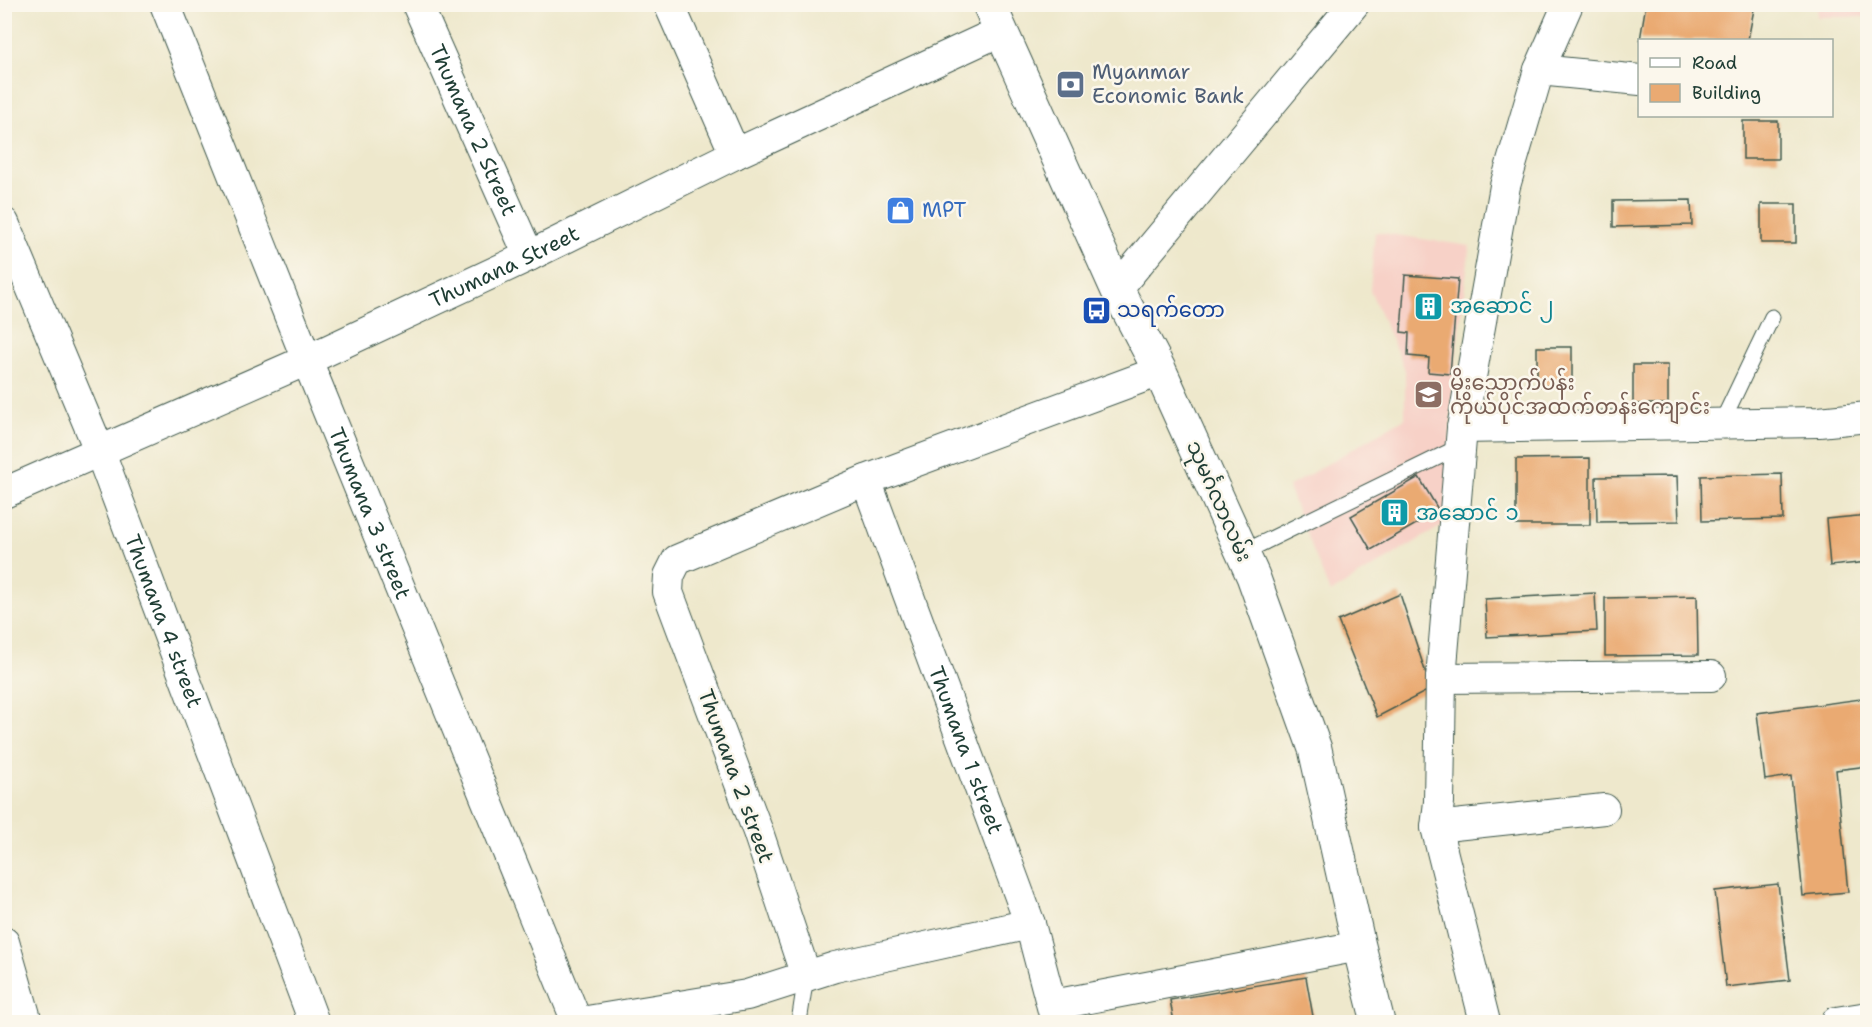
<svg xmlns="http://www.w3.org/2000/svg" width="1872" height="1027" viewBox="0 0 1872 1027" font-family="'Shantell Sans','Noto Sans Myanmar',sans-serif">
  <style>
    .built { fill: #f7d1c7 }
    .building { fill: #eaaa72 }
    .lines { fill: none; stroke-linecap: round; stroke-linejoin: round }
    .service-casing { stroke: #3e574b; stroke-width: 17 }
    .minor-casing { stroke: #3e574b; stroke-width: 32 }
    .secondary-casing { stroke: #3e574b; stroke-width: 35 }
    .service { stroke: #fff; stroke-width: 15 }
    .minor { stroke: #fff; stroke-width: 30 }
    .secondary { stroke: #fff; stroke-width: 33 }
    .labels { text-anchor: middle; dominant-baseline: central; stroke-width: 5; stroke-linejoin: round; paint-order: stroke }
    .service-label { font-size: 21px; fill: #4e5e75; stroke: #fbf7ec; text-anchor: start }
    .street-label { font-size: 21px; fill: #1f3d34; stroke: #fbf7ec }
    .shop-label { font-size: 21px; fill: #366cbe; stroke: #fbf7ec; text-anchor: start }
    .culture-label { font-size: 21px; fill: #0d838f; stroke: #fbf7ec; text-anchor: start }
    .transit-label { font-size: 21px; fill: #164399; stroke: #fbf7ec; text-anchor: start }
    .education-label { font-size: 21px; fill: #785e54; stroke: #fbf7ec; text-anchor: start }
  </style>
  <rect width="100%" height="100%" fill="#fbf7ec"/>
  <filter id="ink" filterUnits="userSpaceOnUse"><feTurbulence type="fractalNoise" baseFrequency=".0167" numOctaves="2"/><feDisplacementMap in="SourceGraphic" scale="12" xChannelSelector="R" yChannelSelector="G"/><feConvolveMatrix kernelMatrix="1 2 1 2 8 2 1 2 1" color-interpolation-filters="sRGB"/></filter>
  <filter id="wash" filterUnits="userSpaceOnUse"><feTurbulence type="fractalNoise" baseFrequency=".008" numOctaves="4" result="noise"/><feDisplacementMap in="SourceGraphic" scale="24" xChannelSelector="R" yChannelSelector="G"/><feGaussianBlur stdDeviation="1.35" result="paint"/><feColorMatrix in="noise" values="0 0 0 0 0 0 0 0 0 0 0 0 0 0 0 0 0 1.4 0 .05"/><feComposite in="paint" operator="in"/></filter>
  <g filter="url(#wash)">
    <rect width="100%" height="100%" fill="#eee8cc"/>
    <g class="built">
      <path d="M1818,5H1867V17H1817Z"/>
      <path d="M1375,232L1470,246L1454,371L1445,524L1330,593L1288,487L1405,418V370L1370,290Z"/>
    </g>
    <g id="blocks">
      <g class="building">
        <path d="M1646,4H1755L1748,40H1640Z"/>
        <rect x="1743" y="121" width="35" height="38"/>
        <path d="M1691,200L1692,225L1613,227V201Z"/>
        <rect x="1761" y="204" width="35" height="39"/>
        <path d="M1405,275L1458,279L1450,374L1428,372L1429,358L1408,356L1409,333L1401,332Z"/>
        <rect x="1537" y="347" width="35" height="39"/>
        <rect x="1633" y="365" width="35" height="39"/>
        <path d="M1590,458V525H1516V459Z"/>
        <path d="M1782,474L1783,519L1702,521L1701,476Z"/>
        <path d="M1677,476L1679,521L1597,522L1596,477Z"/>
        <path d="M1419,477L1439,511L1371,550L1351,516Z"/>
        <path d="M1868,515V562L1830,566L1826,519Z"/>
        <path d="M1595,593L1597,631L1487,637L1485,599Z"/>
        <path d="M1400,594L1431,689L1377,717L1338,621Z"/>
        <path d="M1697,596L1698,655L1605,656V598Z"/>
        <path d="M1868,698V766L1836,770L1848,892L1803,896L1791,776L1765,780L1757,713Z"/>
        <path d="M1778,884L1790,980L1726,987L1715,891Z"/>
        <path d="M1306,977L1314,1022H1174L1170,1000Z"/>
      </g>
    </g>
  </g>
  <g filter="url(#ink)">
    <use href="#blocks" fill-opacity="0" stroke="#3e574b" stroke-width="1.5"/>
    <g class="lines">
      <defs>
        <g id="service">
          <path d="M1721,424L1772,317"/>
          <path d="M1242,553L1461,446"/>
          <path d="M799,1022L806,976"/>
        </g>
        <g id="minor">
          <path id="s1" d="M165,4L307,360L577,1022"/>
          <path id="s2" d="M417,4L529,256"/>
          <path d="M669,4L735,154"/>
          <path d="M1539,70L1640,80"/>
          <path id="s3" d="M4,223L100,452L314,1022"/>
          <path d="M1117,289L1354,4"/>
          <path d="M1462,428L1819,422L1868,417"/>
          <path id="s4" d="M866,480L1030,924L1056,1022"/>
          <path id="s5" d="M4,493L307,360L529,256L735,154L1001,31"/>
          <path d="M1441,678L1711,676"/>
          <path d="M1436,827L1604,809"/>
          <path d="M4,942L27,1022"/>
          <path d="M806,976L758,832L668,592L669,576L677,560L866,480L1160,371"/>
          <path d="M1053,1005L1359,946"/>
          <path d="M581,1022L747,995L835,967L1030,924"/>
          <path d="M1485,1022L1436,827L1439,802L1441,678L1462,428L1505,186L1539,70L1568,4"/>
          <path d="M1836,1022L1868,1017"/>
        </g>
        <path id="secondary" d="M989,4L1117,289L1160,371L1253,576L1315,749L1359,946L1378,1022"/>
      </defs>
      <use href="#service" class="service-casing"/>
      <use href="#minor" class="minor-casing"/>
      <use href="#secondary" class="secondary-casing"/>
      <use href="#service" class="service"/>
      <use href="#minor" class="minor"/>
      <use href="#secondary" class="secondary"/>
    </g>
  </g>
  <defs>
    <symbol id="bank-square" viewBox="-11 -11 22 22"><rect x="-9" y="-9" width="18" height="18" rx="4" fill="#5c6f8a" stroke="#fbf7ec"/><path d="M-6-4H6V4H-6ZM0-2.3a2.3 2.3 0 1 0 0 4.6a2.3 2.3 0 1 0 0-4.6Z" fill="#fff"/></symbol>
    <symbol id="shop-square" viewBox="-11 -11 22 22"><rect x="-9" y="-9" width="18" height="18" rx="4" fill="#3f7fe0" stroke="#fbf7ec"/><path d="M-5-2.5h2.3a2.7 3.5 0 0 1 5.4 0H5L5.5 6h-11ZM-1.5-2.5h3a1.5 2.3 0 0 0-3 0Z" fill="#fff"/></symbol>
    <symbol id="building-square" viewBox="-11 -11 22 22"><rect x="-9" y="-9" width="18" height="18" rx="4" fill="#0f9aa8" stroke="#fbf7ec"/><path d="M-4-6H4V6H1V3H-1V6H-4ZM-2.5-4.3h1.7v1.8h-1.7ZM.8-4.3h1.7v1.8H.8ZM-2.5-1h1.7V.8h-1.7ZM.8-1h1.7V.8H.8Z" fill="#fff"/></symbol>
    <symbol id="bus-square" viewBox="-11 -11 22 22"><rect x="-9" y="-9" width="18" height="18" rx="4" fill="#1a4fb4" stroke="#fbf7ec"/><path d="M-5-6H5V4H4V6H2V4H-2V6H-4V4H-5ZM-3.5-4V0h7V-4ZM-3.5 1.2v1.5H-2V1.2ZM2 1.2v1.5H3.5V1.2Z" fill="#fff"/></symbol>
    <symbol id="school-square" viewBox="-11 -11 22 22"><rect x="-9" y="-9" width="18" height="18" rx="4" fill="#8d6e63" stroke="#fbf7ec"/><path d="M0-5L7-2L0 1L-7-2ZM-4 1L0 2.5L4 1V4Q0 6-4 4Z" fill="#fff"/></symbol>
  </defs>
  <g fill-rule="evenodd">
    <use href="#bank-square" x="1054" y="68" width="33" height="33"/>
    <use href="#shop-square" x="884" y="194" width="33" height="33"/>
    <use href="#building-square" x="1412" y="290" width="33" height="33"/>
    <use href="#bus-square" x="1080" y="294" width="33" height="33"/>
    <use href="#school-square" x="1412" y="378" width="33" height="33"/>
    <use href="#building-square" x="1378" y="496" width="33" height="33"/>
  </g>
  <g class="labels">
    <g class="service-label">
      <text x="1092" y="72">Myanmar<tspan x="1092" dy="24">Economic Bank</tspan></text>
    </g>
    <g class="street-label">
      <text stroke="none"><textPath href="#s2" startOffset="138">Thumana 2 Street</textPath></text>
      <text stroke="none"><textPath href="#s5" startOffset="549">Thumana Street</textPath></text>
      <text transform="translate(1219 501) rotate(66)">သုမင်္ဂလာလမ်း</text>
      <text stroke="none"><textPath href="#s1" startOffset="549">Thumana 3 street</textPath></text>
      <text stroke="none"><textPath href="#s3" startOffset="429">Thumana 4 street</textPath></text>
      <text stroke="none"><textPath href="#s4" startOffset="288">Thumana 1 street</textPath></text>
      <text transform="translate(736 776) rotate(70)">Thumana 2 street</text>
    </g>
    <g class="shop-label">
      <text x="922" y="210">MPT</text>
    </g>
    <g class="culture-label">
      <text x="1450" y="306">အဆောင် ၂</text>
      <text x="1416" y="513">အဆောင် ၁</text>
    </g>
    <g class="transit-label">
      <text x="1117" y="310">သရက်တော</text>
    </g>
    <g class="education-label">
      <text x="1450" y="383">မိုးသောက်ပန်း<tspan x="1450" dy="24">ကိုယ်ပိုင်အထက်တန်းကျောင်း</tspan></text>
    </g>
  </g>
  <rect width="1872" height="1027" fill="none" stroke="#fbf7ec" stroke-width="24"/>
  <rect x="1638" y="39" width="195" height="78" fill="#fbf7ec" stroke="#a3ada2" stroke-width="1.5"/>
  <rect x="1650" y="58" width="30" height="9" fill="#ffffff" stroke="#a3ada2" stroke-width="1.5"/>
  <text x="1692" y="69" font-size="18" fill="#1f3d34">Road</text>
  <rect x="1650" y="84" width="30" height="18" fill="#eaaa72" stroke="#a3ada2" stroke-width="1.5"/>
  <text x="1692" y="99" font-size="18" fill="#1f3d34">Building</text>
</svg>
